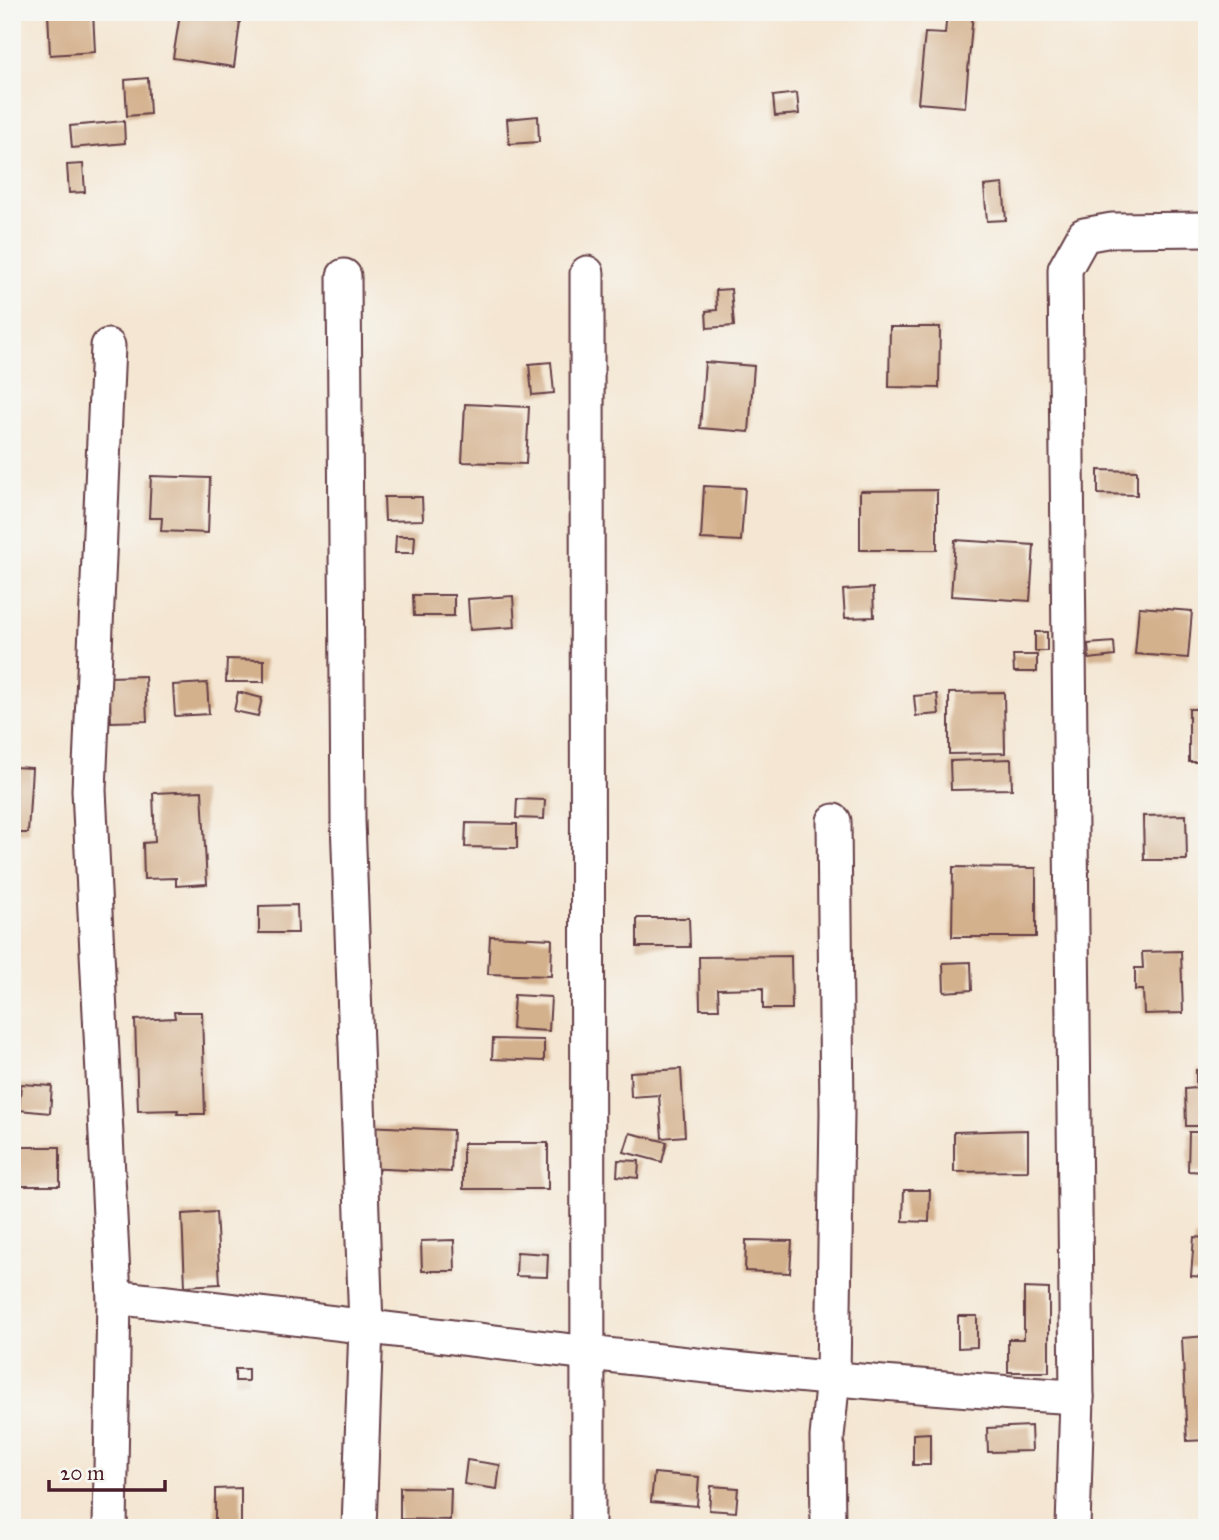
<svg xmlns="http://www.w3.org/2000/svg" width="1219" height="1540" viewBox="0 0 1219 1540" font-family="'IM FELL Great Primer',serif">
  <style>
    .building { fill: #d4b18d }
    .lines { fill: none; stroke-linecap: round; stroke-linejoin: round }
    .street-casing { stroke: #643d44; stroke-width: 37 }
    .street { stroke: #fff; stroke-width: 33 }
  </style>
  <rect width="100%" height="100%" fill="#f6f6f2"/>
  <filter id="ink" filterUnits="userSpaceOnUse"><feTurbulence type="fractalNoise" baseFrequency=".0143" numOctaves="2"/><feDisplacementMap in="SourceGraphic" scale="14" xChannelSelector="R" yChannelSelector="G"/><feConvolveMatrix kernelMatrix="1 2 1 2 8 2 1 2 1" color-interpolation-filters="sRGB"/></filter>
  <filter id="wash" filterUnits="userSpaceOnUse"><feTurbulence type="fractalNoise" baseFrequency=".00686" numOctaves="4" result="noise"/><feDisplacementMap in="SourceGraphic" scale="28" xChannelSelector="R" yChannelSelector="G"/><feGaussianBlur stdDeviation="1.57" result="paint"/><feColorMatrix in="noise" values="0 0 0 0 0 0 0 0 0 0 0 0 0 0 0 0 0 1.4 0 .05"/><feComposite in="paint" operator="in"/></filter>
  <g filter="url(#wash)">
    <rect width="100%" height="100%" fill="#f4e6d2"/>
    <g id="blocks">
      <g class="building">
        <path d="M48,12H93L95,52L50,55Z"/>
        <path d="M947,12H973L965,107L918,103L925,33L945,34Z"/>
        <path d="M180,14L240,22L234,67L173,58Z"/>
        <path d="M148,78L150,114L127,116L125,80Z"/>
        <path d="M797,93L799,114L775,116L773,96Z"/>
        <path d="M538,116L539,142L509,144L507,119Z"/>
        <path d="M124,121L125,143L72,148L70,126Z"/>
        <path d="M83,164L85,192L69,193L67,165Z"/>
        <path d="M1003,184L1006,220L987,221L984,186Z"/>
        <path d="M731,289L734,326L707,328L706,311L717,310L716,290Z"/>
        <path d="M890,327H940L939,388L889,387Z"/>
        <path d="M551,362L554,393L532,395L529,364Z"/>
        <path d="M705,362L754,366L749,432L700,428Z"/>
        <path d="M465,404L529,407L526,464L462,462Z"/>
        <path d="M1098,470L1137,471V495L1098,494Z"/>
        <path d="M151,476L210,478L208,533L161,531L162,518H149Z"/>
        <path d="M704,486L745,488L741,541L701,539Z"/>
        <path d="M937,490V550H860V491Z"/>
        <path d="M384,497H422L423,520L385,521Z"/>
        <path d="M396,536H415L414,553H395Z"/>
        <path d="M955,540L1034,545L1030,601L951,596Z"/>
        <path d="M873,588L874,617L845,618L843,590Z"/>
        <path d="M413,595H454V616H414Z"/>
        <path d="M513,596L515,627L470,630L468,599Z"/>
        <path d="M1139,607L1192,611L1188,658L1135,654Z"/>
        <rect x="1035" y="632" width="12" height="19"/>
        <path d="M1114,642L1115,656L1089,659L1088,644Z"/>
        <path d="M1013,655H1037V672H1014Z"/>
        <path d="M227,659L264,660V682H226Z"/>
        <path d="M145,676L147,721L111,722L109,677Z"/>
        <path d="M207,683L209,714L175,716L173,685Z"/>
        <path d="M238,692L262,698L258,716L234,711Z"/>
        <path d="M1004,692L1005,753L949,754V693Z"/>
        <path d="M937,694L939,714L916,716L914,696Z"/>
        <rect x="1189" y="709" width="18" height="53"/>
        <path d="M1011,759L1012,789L951,790L950,761Z"/>
        <path d="M12,767L32,768L28,833H12Z"/>
        <path d="M202,791L207,884L176,886V878L144,879L143,843L155,842L153,793Z"/>
        <path d="M517,799L545,800L544,819L516,818Z"/>
        <path d="M1186,815L1187,860H1144L1143,816Z"/>
        <path d="M466,823L517,824V848L465,847Z"/>
        <path d="M953,867L1036,868V937H952Z"/>
        <path d="M297,905L298,933H259V906Z"/>
        <path d="M637,918H689L690,947H637Z"/>
        <path d="M490,936L552,939L551,976L488,974Z"/>
        <path d="M1181,951L1183,1013L1144,1014L1143,990H1135V968H1143L1142,952Z"/>
        <path d="M791,956L792,1009H763V988L718,989L719,1009H700L699,957Z"/>
        <path d="M971,962L972,990L944,992L943,963Z"/>
        <path d="M514,995L551,997L549,1031L512,1029Z"/>
        <path d="M174,1012H202L205,1114H177L178,1110L138,1111L135,1020L175,1018Z"/>
        <path d="M493,1039L544,1040V1061L492,1059Z"/>
        <path d="M681,1069L685,1136L662,1138L659,1095L631,1097L630,1072Z"/>
        <path d="M1196,1070H1207V1126H1186L1185,1089L1196,1088Z"/>
        <path d="M21,1084L52,1086L50,1113L19,1110Z"/>
        <path d="M366,1126L453,1130L451,1172L364,1168Z"/>
        <path d="M1028,1130V1171L954,1172V1132Z"/>
        <path d="M1189,1132H1207V1172L1188,1171Z"/>
        <path d="M630,1133L667,1142L662,1162L624,1152Z"/>
        <rect x="463" y="1143" width="85" height="46"/>
        <path d="M17,1147H60V1186H16Z"/>
        <path d="M618,1160L639,1161L638,1178L617,1176Z"/>
        <path d="M904,1190H930L929,1222L903,1221Z"/>
        <path d="M216,1212L220,1284L185,1286L182,1214Z"/>
        <path d="M1194,1237L1207,1238V1277L1191,1276Z"/>
        <path d="M454,1240L455,1271H422L421,1241Z"/>
        <path d="M746,1240L792,1241L790,1273L745,1271Z"/>
        <path d="M517,1252L548,1254L547,1277L516,1276Z"/>
        <path d="M1024,1288L1049,1289V1372H1008V1339H1024Z"/>
        <path d="M958,1316H977V1347L958,1348Z"/>
        <path d="M1207,1336V1440L1187,1441L1182,1338Z"/>
        <rect x="235" y="1369" width="13" height="12"/>
        <path d="M1031,1426L1032,1451L988,1452L987,1428Z"/>
        <path d="M930,1433V1465H913V1434Z"/>
        <path d="M467,1460L500,1465L497,1489L464,1484Z"/>
        <path d="M654,1473L699,1477L697,1506L651,1502Z"/>
        <path d="M711,1486L738,1488L736,1512L709,1510Z"/>
        <path d="M400,1487L451,1488L450,1520L400,1519Z"/>
        <path d="M241,1488V1528H215V1489Z"/>
      </g>
    </g>
  </g>
  <g filter="url(#ink)">
    <use href="#blocks" fill-opacity="0" stroke="#643d44" stroke-width="2"/>
    <g class="lines">
      <defs>
        <g id="street">
          <path d="M587,273L588,1528"/>
          <path d="M344,276L348,820L366,1326L359,1528"/>
          <path d="M108,346L89,790L114,1297L110,1528"/>
          <path d="M114,1297C435,1333 754,1379 1077,1397"/>
          <path d="M828,1528L827,1437L833,1377L837,1113L834,821"/>
          <path d="M1073,1528L1077,1397L1065,269L1084,235L1112,230L1207,229"/>
        </g>
      </defs>
      <use href="#street" class="street-casing"/>
      <use href="#street" class="street"/>
    </g>
  </g>
  <rect width="1219" height="1540" fill="none" stroke="#f6f6f2" stroke-width="42"/>
  <path d="M49 1480v10h116v-10" fill="none" stroke="#4a1f2b" stroke-width="3.5"/>
  <text x="60" y="1480" font-size="21" fill="#4a1f2b" stroke="#f6f6f2" stroke-width="5" paint-order="stroke">20 m</text>
</svg>
